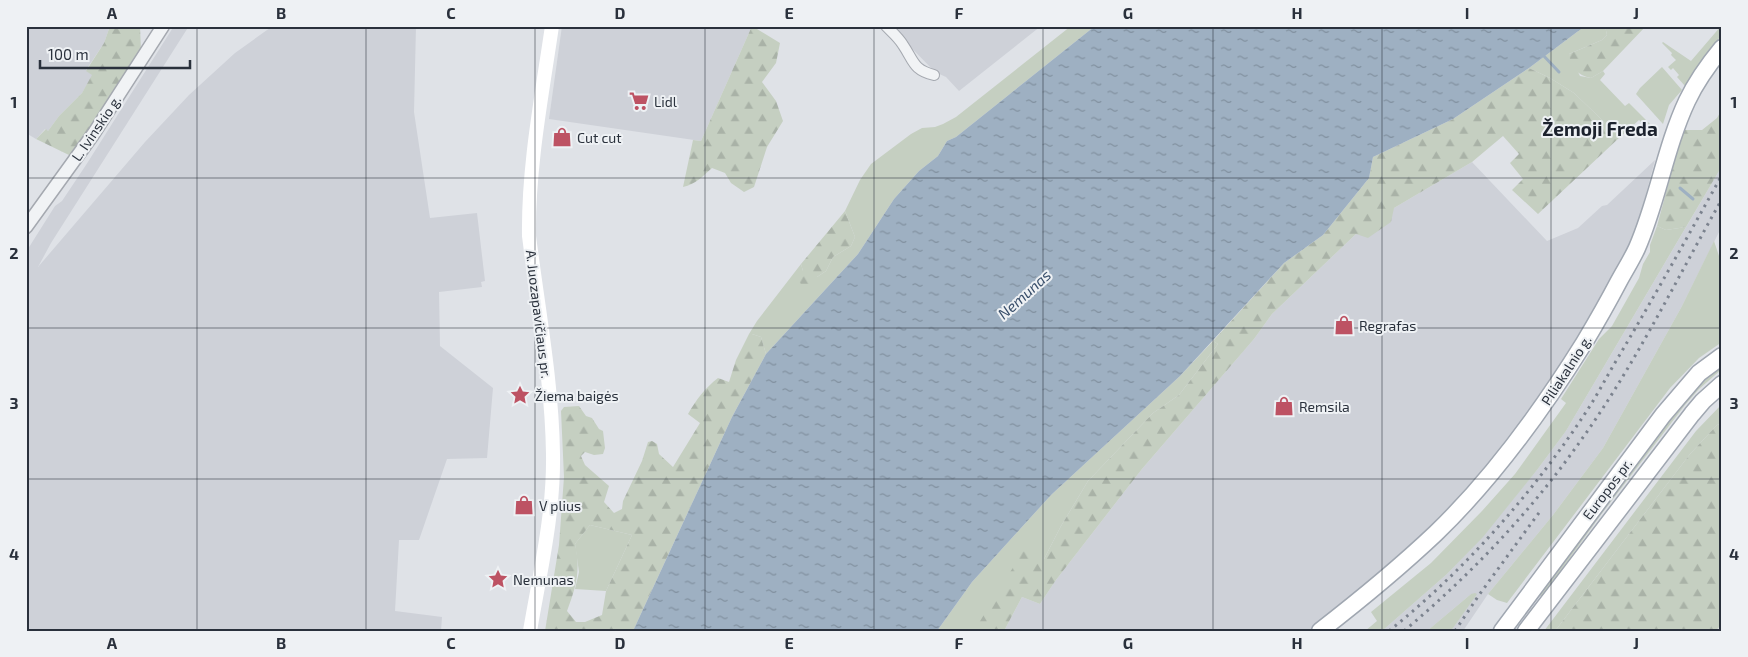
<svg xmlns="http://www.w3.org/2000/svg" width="1748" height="657" viewBox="0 0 1748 657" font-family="'Exo 2',sans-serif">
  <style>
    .built { fill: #ced1d8 }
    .green { fill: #c5cfc1 }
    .forest { fill: url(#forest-firs); fill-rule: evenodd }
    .water { fill: url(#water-ripples) }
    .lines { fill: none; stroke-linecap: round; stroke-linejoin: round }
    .stream { stroke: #9eb0c2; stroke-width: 3 }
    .minor-casing { stroke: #a5a9b0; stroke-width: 12 }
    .tertiary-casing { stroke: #a5a9b0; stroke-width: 15 }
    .primary-casing { stroke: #a0a7b1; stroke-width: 19 }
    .minor { stroke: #f1f3f5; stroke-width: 10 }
    .tertiary { stroke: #f1f3f5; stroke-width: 12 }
    .secondary { stroke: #fff; stroke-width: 14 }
    .primary { stroke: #fff; stroke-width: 16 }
    .rail { stroke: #7b828e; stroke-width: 3; stroke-dasharray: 2.5 5; stroke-linecap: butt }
    .grid { fill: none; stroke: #2a313c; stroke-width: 1; stroke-opacity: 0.55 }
    .labels { text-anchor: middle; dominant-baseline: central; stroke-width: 4; stroke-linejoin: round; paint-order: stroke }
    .poi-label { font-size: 14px; fill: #2a313c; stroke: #eef1f4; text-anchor: start }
    .street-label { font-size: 14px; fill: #2a313c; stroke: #eef1f4 }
    .water-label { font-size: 15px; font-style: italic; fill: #394f6b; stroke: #eef1f4 }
    .district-label { font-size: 19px; font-weight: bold; fill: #1c222d; stroke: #eef1f4 }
    .neatline { fill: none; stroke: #2a313c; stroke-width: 2 }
    .grid-label { font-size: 16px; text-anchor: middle; font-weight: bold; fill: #2a313c }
  </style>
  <defs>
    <pattern id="forest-firs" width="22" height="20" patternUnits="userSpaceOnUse" patternTransform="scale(1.25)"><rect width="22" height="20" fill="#c5cfc1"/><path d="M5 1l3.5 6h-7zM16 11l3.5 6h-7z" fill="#a9b2a7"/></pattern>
    <pattern id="water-ripples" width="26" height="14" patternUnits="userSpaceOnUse" patternTransform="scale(1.25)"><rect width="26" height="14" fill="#9eb0c2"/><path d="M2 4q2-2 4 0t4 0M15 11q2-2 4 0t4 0" fill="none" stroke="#81909f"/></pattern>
  </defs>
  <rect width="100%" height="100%" fill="#dfe2e7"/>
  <g class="built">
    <path d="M26,26H110L104,43L86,70L93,75L82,93L59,116L48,131L45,129L36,139L26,133Z"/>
    <path d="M174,26H189L51,243L38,267L145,142L189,95L235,53L267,30L274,26H416L414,112L430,218L477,213L485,281L481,282L482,287L439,292L440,346L493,388L487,458L447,459L419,540H399L395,611L442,617L441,631H26V252L55,206L62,201L86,165Z"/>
    <path d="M562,26H752L701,141L549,119Z"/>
    <path d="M890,26H1041L959,91L946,77L935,72Z"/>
    <path d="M1655,160L1635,235L1607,290L1552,379L1494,465L1443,520L1332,612L1308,631H1004L1022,597L1040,604L1056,580L1142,469L1254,339L1272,314L1356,234L1394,208L1472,162L1547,241L1578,228L1602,206L1607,205Z"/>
    <path d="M1722,166V226L1682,306L1603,448L1553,515L1488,594L1463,631H1451L1476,594H1471L1427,631H1382L1447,574L1482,537L1537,470L1566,431Z"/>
  </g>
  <g class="green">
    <path d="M1071,26H1095L956,137L947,141L938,156L919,171L894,199L858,254L766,354L761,337L752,334H749L757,321L801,264L803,271L817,277L826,271L833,257L851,246L855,237L845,211L860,180L871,164L911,134L922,128L935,127L943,124L956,117Z"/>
    <path d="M1585,26H1605L1607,35L1602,40L1569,54L1580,76L1591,78L1603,71L1605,74L1600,80L1625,106L1629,103L1656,130L1652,133L1639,120L1620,137L1574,93L1550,78L1529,68Z"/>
    <path d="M1721,26L1722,34L1685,86L1677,77L1679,75L1673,68L1671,70L1668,67L1676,60L1671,55L1672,53L1662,43L1663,42L1691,61Z"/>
    <path d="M1662,67L1682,90L1669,105L1663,124L1636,94L1640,88Z"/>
    <path d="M1657,226L1666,230L1686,227L1566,431L1537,470L1483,537L1447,574L1382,631H1365L1377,621L1371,612L1431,563L1482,511L1515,474L1566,403L1561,399L1599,339L1612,326L1639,278L1643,264L1650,252V245Z"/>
    <path d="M1714,241L1722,265V342L1699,358L1670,388L1507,603L1497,600L1488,594L1553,515L1603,448L1682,306Z"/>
    <path d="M1213,341L1218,344L1179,395L1153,413L1088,481L1061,526L1044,559L974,631H937L972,582L1051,495L1180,376Z"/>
    <path d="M1722,365V369L1699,389L1685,405L1603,512L1543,595L1541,596L1539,595C1573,547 1608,500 1643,453C1668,422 1691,390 1722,365Z"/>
    <path d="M1722,404V423L1717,425L1690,454L1555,631H1544L1696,431Z"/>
    <path d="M590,525L632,535L606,591L575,589L579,572L575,544Z"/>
    <path d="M1475,593L1477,594L1451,631H1427L1471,594Z"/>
  </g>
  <g class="forest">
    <path d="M110,26H140L141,51L71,156L36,139L46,129L48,131L59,116L82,93L92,75L86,71L104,43Z"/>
    <path d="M752,26L780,43L776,63L762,82L776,101L783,121L767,147L754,187L744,192L731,183L725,173L712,168C702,177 696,184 683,187L693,140L701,141Z"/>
    <path d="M1605,26H1646L1603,71L1591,78C1577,75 1571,68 1569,54L1602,40L1607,35Z"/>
    <path d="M1529,68L1550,78L1574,93L1620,137L1538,214L1512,190L1523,179L1510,163L1519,154L1503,136L1472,162L1394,208L1391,222L1368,238L1356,234L1272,314L1254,339L1142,469L1056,580L1040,604L1022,597L1004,631H974L1023,551L1044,559L1061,526L1088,481L1153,413L1179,395L1218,344L1213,341L1284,263L1323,235L1369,178L1373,157L1453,119Z"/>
    <path d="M1722,109V166L1686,227L1666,230L1657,226L1683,130H1702L1717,118Z"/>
    <path d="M845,211L855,237L851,246L833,257L826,271L817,277L812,285L802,286L799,281L803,271L801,264Z"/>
    <path d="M749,334H752L761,337L766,354L732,417L633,631H545L559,545L564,477L561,411L564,407L579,406L586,416L592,418L599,429L603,431L605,448L603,454L594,455L585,452L581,456L585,465L609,486L604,502L614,513L622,509L623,501L642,461L648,442L652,441L657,444L659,454L673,467L700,423L688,414C696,400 705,388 718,378L729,382L736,360ZM590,525L632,535L606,591L602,615L585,622H576L567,611C576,587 581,570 575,544Z"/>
    <path d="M1722,423V555L1719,558V627L1716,631H1555L1690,454L1717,425Z"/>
  </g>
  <path class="water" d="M1095,26H1585L1529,68L1453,119L1373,157L1369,178L1323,235L1284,263L1180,376L1051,495L972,582L937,631H633L732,417L766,354L858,254L894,199L919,171L938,156L947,141L956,137Z"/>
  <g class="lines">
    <g class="stream">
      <path d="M1542,54L1559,72"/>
      <path d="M1680,188L1693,199"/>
    </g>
    <defs>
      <path id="minor" d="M886,26C892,32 899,38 903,45C914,61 913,70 934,75"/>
      <path id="tertiary" d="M26,227L94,133L163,26"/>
      <g id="primary">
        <path d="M1320,631C1360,600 1399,568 1436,533C1494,477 1541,412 1584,343C1596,323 1608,302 1619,281C1625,270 1632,259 1637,248C1658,200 1665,148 1687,101C1696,82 1708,65 1722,48"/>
        <path d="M1502,631L1663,415L1699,373L1722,356"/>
        <path d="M1526,631L1692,414L1703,401L1722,384"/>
      </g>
    </defs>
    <use href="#minor" class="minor-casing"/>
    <use href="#tertiary" class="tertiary-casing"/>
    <use href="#primary" class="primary-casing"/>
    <use href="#minor" class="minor"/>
    <use href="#tertiary" class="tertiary"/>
    <path class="secondary" d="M530,631C540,572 554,514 553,454C552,381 538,308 529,236C528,166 542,95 552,26"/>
    <use href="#primary" class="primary"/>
    <g class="rail">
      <path d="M1389,631C1466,569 1534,492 1588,409C1599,392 1608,374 1619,356C1654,297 1688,236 1722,175"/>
      <path d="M1404,631C1470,575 1529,514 1579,443C1634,367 1676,280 1722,199"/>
      <path d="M1455,631L1479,595L1541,510"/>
    </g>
  </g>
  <path class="grid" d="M197,26V631M366,26V631M535,26V631M705,26V631M874,26V631M1043,26V631M1213,26V631M1382,26V631M1551,26V631M26,178H1722M26,328H1722M26,479H1722"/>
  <defs>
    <symbol id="supermarket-bare" viewBox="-9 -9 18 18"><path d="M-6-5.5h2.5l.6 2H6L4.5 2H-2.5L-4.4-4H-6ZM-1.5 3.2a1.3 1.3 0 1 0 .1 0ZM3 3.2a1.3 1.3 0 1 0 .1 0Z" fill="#bd5263" stroke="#eef1f4" stroke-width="2.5" paint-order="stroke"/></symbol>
    <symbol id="shop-bare" viewBox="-9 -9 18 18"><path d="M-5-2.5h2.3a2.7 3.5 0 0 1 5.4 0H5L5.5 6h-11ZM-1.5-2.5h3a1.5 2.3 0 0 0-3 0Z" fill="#bd5263" stroke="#eef1f4" stroke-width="2.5" paint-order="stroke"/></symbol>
    <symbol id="sight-bare" viewBox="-9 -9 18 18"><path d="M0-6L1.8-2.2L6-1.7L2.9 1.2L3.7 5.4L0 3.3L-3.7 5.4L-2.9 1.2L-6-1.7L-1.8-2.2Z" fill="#bd5263" stroke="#eef1f4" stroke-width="2.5" paint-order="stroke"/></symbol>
  </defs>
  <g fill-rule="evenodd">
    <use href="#supermarket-bare" x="625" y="87" width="28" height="28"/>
    <use href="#shop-bare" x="548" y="123" width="28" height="28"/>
    <use href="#shop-bare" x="1330" y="311" width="28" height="28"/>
    <use href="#sight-bare" x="506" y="381" width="28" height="28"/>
    <use href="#shop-bare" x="1270" y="392" width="28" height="28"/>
    <use href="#shop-bare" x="510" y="491" width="28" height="28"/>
    <use href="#sight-bare" x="484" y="565" width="28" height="28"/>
  </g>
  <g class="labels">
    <g class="poi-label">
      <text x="654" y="101">Lidl</text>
      <text x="577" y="137">Cut cut</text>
      <text x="1359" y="325">Regrafas</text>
      <text x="535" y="395">Žiema baigės</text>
      <text x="1299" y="406">Remsila</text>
      <text x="539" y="505">V plius</text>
      <text x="513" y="579">Nemunas</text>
    </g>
    <g class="street-label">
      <text transform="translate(96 128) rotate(-56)">L. Ivinskio g.</text>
      <text transform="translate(539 314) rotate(83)">A. Juozapavičiaus pr.</text>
      <text transform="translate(1566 370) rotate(-57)">Piliakalnio g.</text>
      <text transform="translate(1607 489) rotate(-53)">Europos pr.</text>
    </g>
    <g class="water-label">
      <text transform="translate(1024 294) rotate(-42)">Nemunas</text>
    </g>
    <g class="district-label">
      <text x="1600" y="128">Žemoji Freda</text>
    </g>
  </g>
  <rect width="1748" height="657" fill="none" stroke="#eef1f4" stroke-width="55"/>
  <path d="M40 60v8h150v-8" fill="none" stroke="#2a313c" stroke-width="2.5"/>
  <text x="48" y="60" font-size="15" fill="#2a313c" stroke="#eef1f4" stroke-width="4" paint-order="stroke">100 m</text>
  <rect x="28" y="28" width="1692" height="602" class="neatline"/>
  <g class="grid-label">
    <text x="112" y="19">A</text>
    <text x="281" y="19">B</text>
    <text x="451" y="19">C</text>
    <text x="620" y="19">D</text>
    <text x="789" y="19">E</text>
    <text x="959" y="19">F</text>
    <text x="1128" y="19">G</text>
    <text x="1297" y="19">H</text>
    <text x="1467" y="19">I</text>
    <text x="1636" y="19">J</text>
    <text x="14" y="108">1</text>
    <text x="1734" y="108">1</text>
    <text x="14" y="259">2</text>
    <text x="1734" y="259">2</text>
    <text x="14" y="409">3</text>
    <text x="1734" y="409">3</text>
    <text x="14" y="560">4</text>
    <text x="1734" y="560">4</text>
    <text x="112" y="649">A</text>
    <text x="281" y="649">B</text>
    <text x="451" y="649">C</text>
    <text x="620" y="649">D</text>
    <text x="789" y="649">E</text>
    <text x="959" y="649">F</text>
    <text x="1128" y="649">G</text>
    <text x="1297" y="649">H</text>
    <text x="1467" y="649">I</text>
    <text x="1636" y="649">J</text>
  </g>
</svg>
